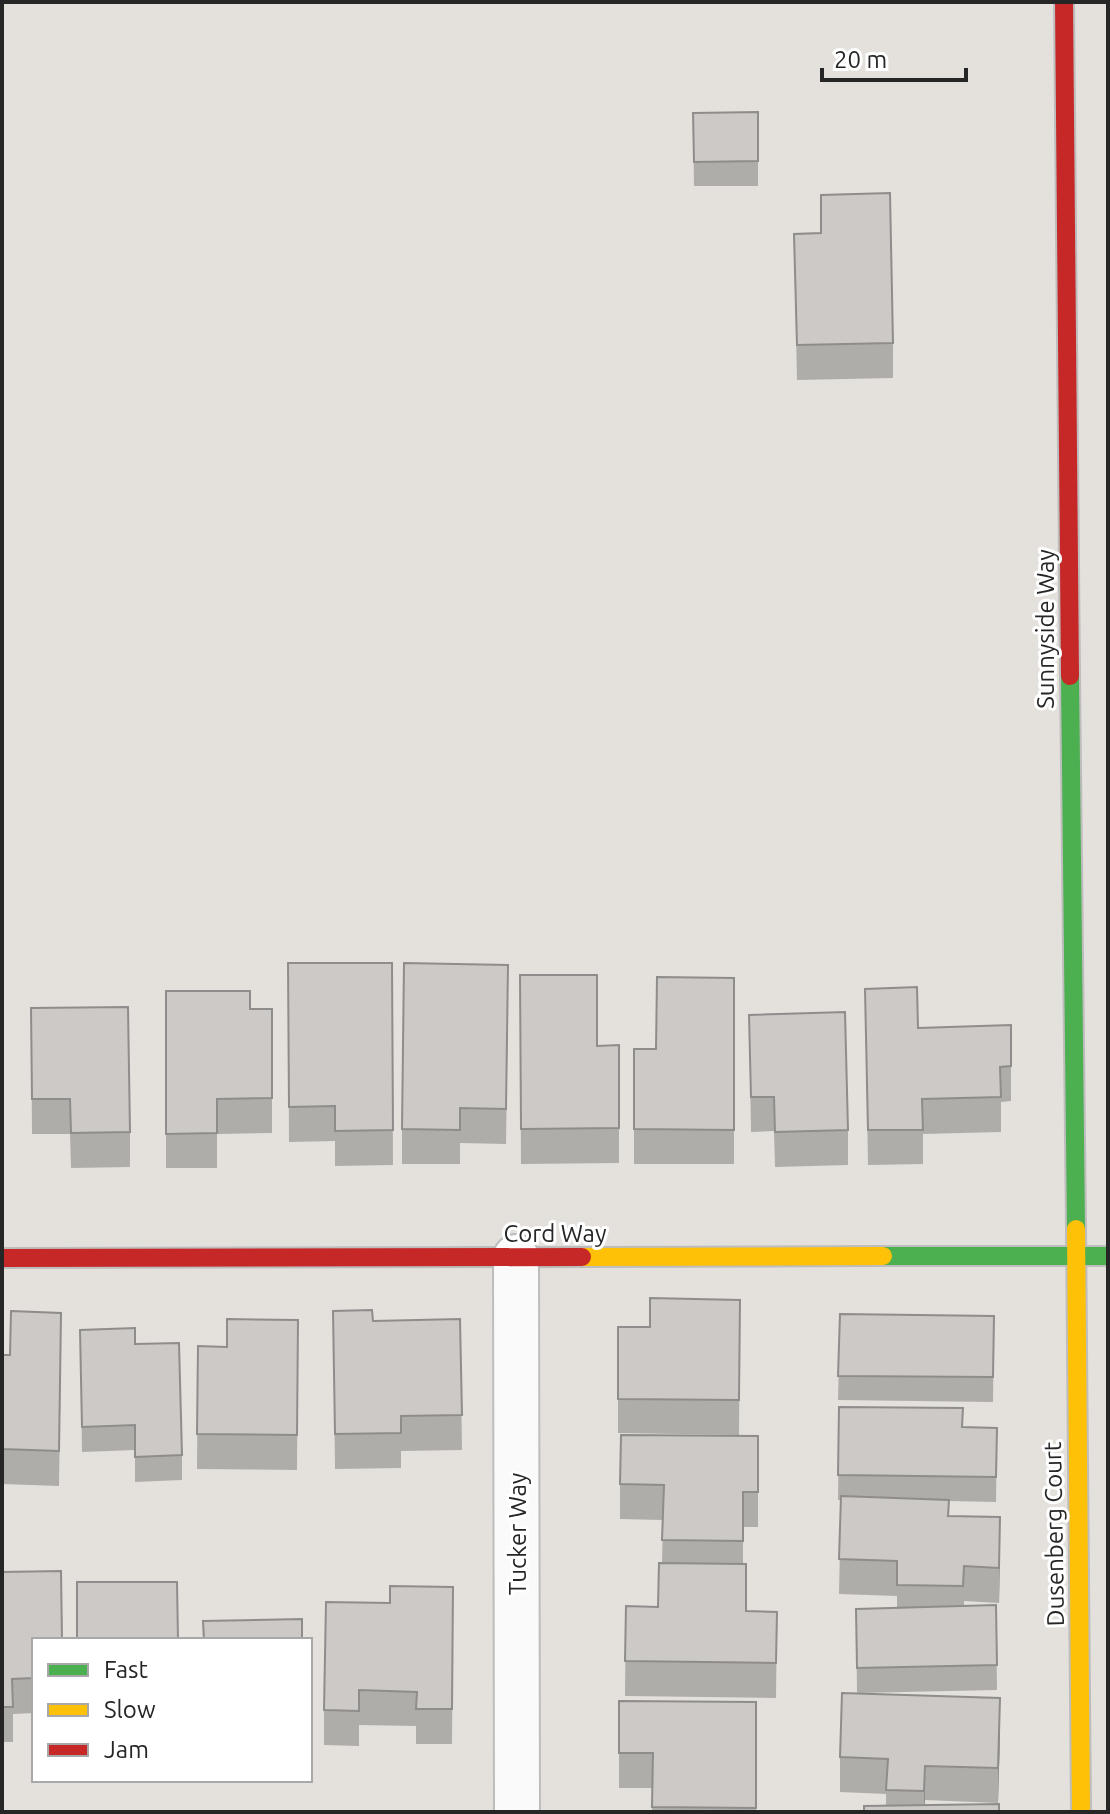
<svg xmlns="http://www.w3.org/2000/svg" width="1110" height="1814" viewBox="0 0 1110 1814" font-family="Ubuntu,sans-serif">
  <style>
    .lines { fill: none; stroke-linecap: round; stroke-linejoin: round }
    .street-casing { stroke: #bebdbd; stroke-width: 48 }
    .fast-casing { stroke: #bebdbd; stroke-width: 22 }
    .slow-casing { stroke: #bebdbd; stroke-width: 22 }
    .jam-casing { stroke: #bebdbd; stroke-width: 22 }
    .street { stroke: #fbfafa; stroke-width: 44 }
    .fast { stroke: #4caf50; stroke-width: 18 }
    .slow { stroke: #ffc107; stroke-width: 18 }
    .jam { stroke: #c62828; stroke-width: 18 }
    .wall { fill: #afadaa }
    .shaded-wall { fill: #8f8d8b }
    .building { fill: #ccc9c6; stroke: #8f8d8b; stroke-width: 2 }
    .labels { text-anchor: middle; dominant-baseline: central; stroke-width: 6; stroke-linejoin: round; paint-order: stroke }
    .street-label { font-size: 24px; fill: #262626; stroke: #fff }
  </style>
  <rect width="100%" height="100%" fill="#e4e1dc"/>
  <g class="lines">
    <defs>
      <path id="street" d="M516,1257L517,1812"/>
      <g id="fast">
        <path d="M1070,676L1076,1229"/>
        <path d="M883,1256H1108"/>
      </g>
      <g id="slow">
        <path d="M1076,1229L1081,1812"/>
        <path d="M582,1257L883,1256"/>
      </g>
      <g id="jam">
        <path d="M1064,2L1070,676"/>
        <path d="M2,1258L582,1257"/>
      </g>
    </defs>
    <use href="#street" class="street-casing"/>
    <use href="#fast" class="fast-casing"/>
    <use href="#slow" class="slow-casing"/>
    <use href="#jam" class="jam-casing"/>
    <use href="#street" class="street"/>
    <use href="#fast" class="fast"/>
    <use href="#slow" class="slow"/>
    <use href="#jam" class="jam"/>
  </g>
  <g class="wall">
    <path d="M758,112V186H694L693,113Z"/>
    <path d="M794,234L893,343V378L797,380Z"/>
    <path d="M288,963H392L393,1165L335,1166V1141L289,1142Z"/>
    <path d="M520,975L597,1046L619,1045V1163L521,1164Z"/>
    <path d="M734,978V1164H634V1049H656Z"/>
    <path d="M865,989L918,1028L1011,1025V1101L1001,1102V1132L923,1134V1164L868,1165Z"/>
    <path d="M166,991L250,1009H272V1133L217,1134V1168H166Z"/>
    <path d="M508,1000L506,1144L460,1143V1164H402V1129Z"/>
    <path d="M31,1008L130,1132V1167L71,1168L70,1134H32Z"/>
    <path d="M749,1015L848,1130V1165L775,1167L774,1131L751,1132Z"/>
    <path d="M2,1090L3,1140V1164H2Z"/>
    <path d="M740,1300L739,1435L618,1433V1327H650Z"/>
    <path d="M333,1311L373,1321L460,1319L462,1450L401,1451V1468L335,1469Z"/>
    <path d="M840,1314L994,1316L993,1402L838,1400Z"/>
    <path d="M298,1320L297,1470L197,1469L198,1346L227,1347Z"/>
    <path d="M80,1330L182,1455V1480L135,1482V1450L82,1452Z"/>
    <path d="M61,1347L59,1486L2,1484V1355H10Z"/>
    <path d="M839,1407L963,1427L997,1428L996,1502L949,1501V1516L1000,1551L999,1603L964,1601V1606L996,1605L997,1690L857,1693L856,1609L897,1608V1596L839,1594L841,1500H838Z"/>
    <path d="M758,1436V1527H743V1564L746,1611L777,1612L776,1698L625,1696L626,1606L658,1607L662,1563L663,1520L620,1519V1484Z"/>
    <path d="M2,1572L34,1640V1713L13,1714V1742H2Z"/>
    <path d="M453,1622L452,1744H416V1726L359,1725V1746L324,1745V1710Z"/>
    <path d="M619,1701L756,1702V1812H652V1788H619Z"/>
    <path d="M1000,1733L998,1803L925,1800V1805L886,1806V1794L840,1792V1757Z"/>
  </g>
  <g class="shaded-wall">
    <path d="M1000,1517V1551L999,1603V1568Z"/>
    <path d="M1000,1698V1733L998,1803V1768Z"/>
    <path d="M925,1766V1800L924,1812V1791Z"/>
  </g>
  <g class="building">
    <path d="M758,112V161L694,162L693,113Z"/>
    <path d="M890,193L893,343L797,345L794,234L821,233V195Z"/>
    <path d="M288,963H392L393,1130L335,1131V1106L289,1107Z"/>
    <path d="M404,963L508,965L506,1109L460,1108V1130L402,1129Z"/>
    <path d="M520,975H597V1046L619,1045V1128L521,1129Z"/>
    <path d="M657,977L734,978V1130L634,1129V1049H656Z"/>
    <path d="M917,987L918,1028L1011,1025V1066L1000,1067L1001,1097L922,1099L923,1130H868L865,989Z"/>
    <path d="M166,991H250V1009H272V1098L217,1099V1133L166,1134Z"/>
    <path d="M128,1007L130,1132L71,1133L70,1099H32L31,1008Z"/>
    <path d="M845,1012L848,1130L775,1132L774,1097H751L749,1015Z"/>
    <path d="M2,1090L3,1140H2Z"/>
    <path d="M650,1298L740,1300L739,1400L618,1399V1327H650Z"/>
    <path d="M372,1310L373,1321L460,1319L462,1415L401,1416V1433L335,1434L333,1311Z"/>
    <path d="M11,1311L61,1313L59,1451L2,1449V1355H10Z"/>
    <path d="M840,1314L994,1316L993,1377L838,1376Z"/>
    <path d="M227,1319L298,1320L297,1435L197,1434L198,1346L227,1347Z"/>
    <path d="M135,1328V1344L179,1343L182,1455L135,1457V1425L82,1427L80,1330Z"/>
    <path d="M839,1407L963,1408L962,1427L997,1428L996,1477L838,1475Z"/>
    <path d="M621,1435L758,1436V1492H743V1541L662,1540L664,1485L620,1484Z"/>
    <path d="M841,1496L949,1500L948,1516L1000,1517L999,1568L964,1566L963,1586L897,1585V1561L839,1559Z"/>
    <path d="M659,1563L746,1564V1611L777,1612L776,1663L625,1661L626,1606L658,1607Z"/>
    <path d="M61,1571L62,1640H34V1678L12,1679L13,1707H2V1572Z"/>
    <path d="M77,1582H177L178,1640H77Z"/>
    <path d="M390,1586L453,1587L452,1709H416L417,1692L359,1690V1711L324,1710L326,1602L390,1603Z"/>
    <path d="M996,1605L997,1665L857,1668L856,1609Z"/>
    <path d="M302,1619V1640H204L203,1621Z"/>
    <path d="M842,1693L1000,1698L998,1768L925,1766L924,1791L886,1790L888,1759L840,1757Z"/>
    <path d="M619,1701L756,1702V1808L652,1807L653,1753H619Z"/>
    <path d="M999,1804V1812H864V1806Z"/>
  </g>
  <g class="labels">
    <g class="street-label">
      <text transform="translate(1045 629) rotate(-90)">Sunnyside Way</text>
      <text x="555" y="1233">Cord Way</text>
      <text transform="translate(517 1534) rotate(-90)">Tucker Way</text>
      <text transform="translate(1054 1534) rotate(-91)">Dusenberg Court</text>
    </g>
  </g>
  <rect width="1110" height="1814" fill="none" stroke="#262626" stroke-width="8"/>
  <rect x="32" y="1638" width="280" height="144" fill="#ffffff" stroke="#a8a8a8" stroke-width="2"/>
  <rect x="48" y="1664" width="40" height="12" fill="#4caf50" stroke="#a8a8a8" stroke-width="2"/>
  <text x="104" y="1678" font-size="24" fill="#262626">Fast</text>
  <rect x="48" y="1704" width="40" height="12" fill="#ffc107" stroke="#a8a8a8" stroke-width="2"/>
  <text x="104" y="1718" font-size="24" fill="#262626">Slow</text>
  <rect x="48" y="1744" width="40" height="12" fill="#c62828" stroke="#a8a8a8" stroke-width="2"/>
  <text x="104" y="1758" font-size="24" fill="#262626">Jam</text>
  <path d="M822 68v12h144v-12" fill="none" stroke="#262626" stroke-width="4"/>
  <text x="834" y="68" font-size="24" fill="#262626" stroke="#ffffff" stroke-width="6" paint-order="stroke">20 m</text>
</svg>
